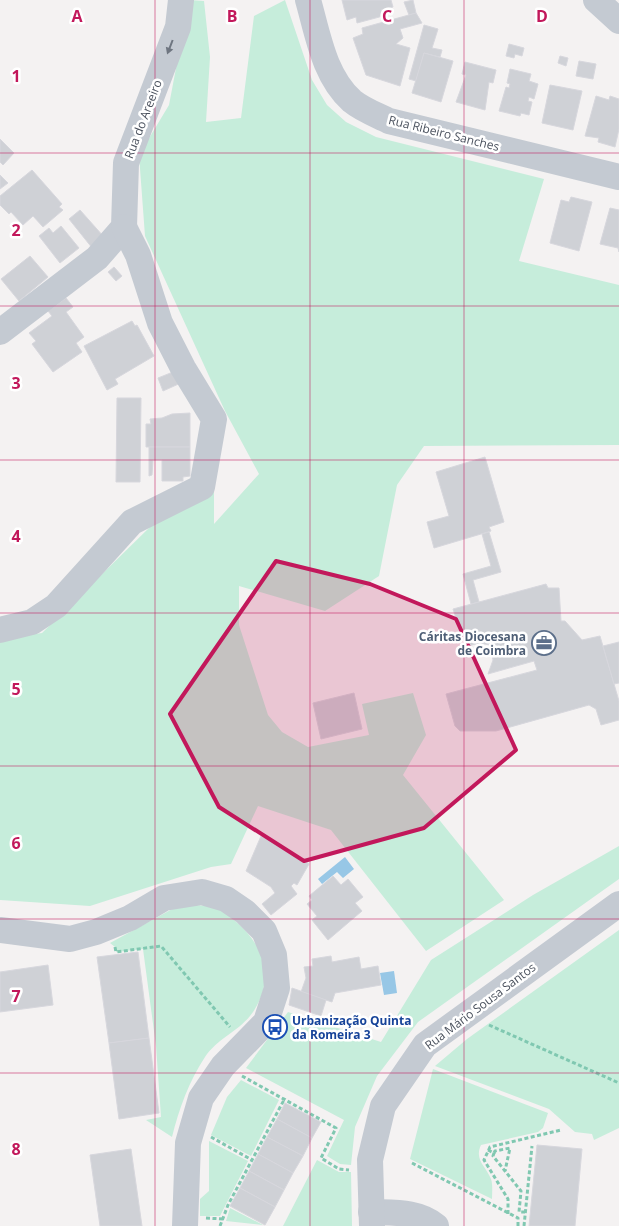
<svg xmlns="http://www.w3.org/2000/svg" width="619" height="1226" viewBox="0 0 619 1226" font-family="'Open Sans',sans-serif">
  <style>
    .green { fill: #c6eddb }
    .water { fill: #97c7e6 }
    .building { fill: #cfd1d6; stroke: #d7d7dd }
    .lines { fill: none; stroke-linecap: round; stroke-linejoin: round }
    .path { stroke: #80c8b1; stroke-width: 3; stroke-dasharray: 4 2.5; stroke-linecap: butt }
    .minor { stroke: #c4cad2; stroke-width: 26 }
    .oneway { fill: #6f7681 }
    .marked { fill: #c2185b; fill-opacity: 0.2; stroke: #c2185b; stroke-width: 4; stroke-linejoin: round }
    .grid { fill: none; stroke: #c2185b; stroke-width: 1; stroke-opacity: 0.55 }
    .labels { text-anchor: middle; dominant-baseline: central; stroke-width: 5; stroke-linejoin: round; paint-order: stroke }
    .street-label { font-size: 12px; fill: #4b525e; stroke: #fff }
    .service-label { font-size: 12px; font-weight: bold; fill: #4e5e75; stroke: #fff; text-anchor: end }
    .transit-label { font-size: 12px; font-weight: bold; fill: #164399; stroke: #fff; text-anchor: start }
    .grid-label { font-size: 16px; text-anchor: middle; font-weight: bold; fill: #c2185b; stroke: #fff; stroke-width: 5; stroke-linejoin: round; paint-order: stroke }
  </style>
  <rect width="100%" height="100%" fill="#f4f2f2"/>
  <g class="green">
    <path d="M189,0L204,1L210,57L206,122L241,118L254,16L285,0L312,80L327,105L346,122L376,137L544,179L519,261L619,285V445L424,446L397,485L379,576L325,611L239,586V625L268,715L282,732L308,747L369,735L362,704L413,693L426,735L403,775L504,900L426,951L331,830L258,806L231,864L211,867L90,906L0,900V639L42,633L152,525L214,489V524L259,474L225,411L145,236L139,155L169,105Z"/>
    <path d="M619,846V879L418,1022L377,1076L355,1127L351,1165L340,1164L327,1156L344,1120L246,1068L288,1012L381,1042L431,960L533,895Z"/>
    <path d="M196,905C203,906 213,905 219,908C224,910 229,916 234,920C265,945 277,981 250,1016C237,1032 217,1039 205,1057C189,1081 179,1109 172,1137L146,1120L161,1117L156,1046L143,949L116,952L115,947L110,943L176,907Z"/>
    <path d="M619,930V1128L594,1140L592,1134L575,1132L549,1109L435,1066L467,1039Z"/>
    <path d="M433,1069L548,1113L543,1128L538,1132L481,1145C474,1160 486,1166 491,1179C493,1185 492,1192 492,1199L410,1159Z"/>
    <path d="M241,1080L279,1100L251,1156L211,1135L227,1097Z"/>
    <path d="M209,1141L248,1161L220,1216H200V1199L209,1191Z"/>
    <path d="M317,1160L339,1172H351L352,1226H283Z"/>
    <path d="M230,1208L263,1225L226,1221Z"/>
  </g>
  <g class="water">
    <path d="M345,857L354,869L343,878L337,872L322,884L318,879Z"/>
    <path d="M394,971L397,993L384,995L380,973Z"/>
  </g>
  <g class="building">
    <path d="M342,0H391L393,7L381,10L383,16L357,23L356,17L347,20Z"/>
    <path d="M413,0L416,13L409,15L404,2Z"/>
    <path d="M416,13L422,23L400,29L403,38L396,44L410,48L400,86L366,75L353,38L363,34L362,28Z"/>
    <path d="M424,25L438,29L432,48L442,50L440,57L424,53L416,81L409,79Z"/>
    <path d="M509,44L524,48L522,56L515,54L514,58L506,56Z"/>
    <path d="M424,53L453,61L441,102L412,93Z"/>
    <path d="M560,56L568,58L566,66L558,63Z"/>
    <path d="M579,61L596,64L593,79L576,76Z"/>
    <path d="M465,62L496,70L493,83L489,82L485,110L456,102L466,75L462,74Z"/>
    <path d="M510,69L531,74L529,81L538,84L534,99L529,97L528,101L532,102L529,115L521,113L520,116L499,111L506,87L509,88L510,84L507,83Z"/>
    <path d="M550,85L582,91L573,130L542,123Z"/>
    <path d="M596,96L609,100L610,96L619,99V129L615,147L598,142L599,138L585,136Z"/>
    <path d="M0,139L14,153L3,165L0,162Z"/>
    <path d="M32,170L62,204L59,207L63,210L43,227L33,216L23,225L11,212L9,214L0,205V196Z"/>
    <path d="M0,175L8,183L0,189Z"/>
    <path d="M571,197L592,202L579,251L550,243L561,200L569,202Z"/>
    <path d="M610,208L619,210V252L618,248L600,244Z"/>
    <path d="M80,210L104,237L93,249L69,219Z"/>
    <path d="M61,226L79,248L60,263L39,236L49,228L53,233Z"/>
    <path d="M30,256L48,277L19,301L1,279Z"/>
    <path d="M114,267L122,276L116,281L108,272Z"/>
    <path d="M66,298L73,307L66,312L84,337L76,343L82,352L53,372L32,344L36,341L29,333L52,316L48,311Z"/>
    <path d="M132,321L135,326L137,325L154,356L115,379L118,384L107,390L84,346Z"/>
    <path d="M178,370L183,382L163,391L158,378Z"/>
    <path d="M117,398H141L140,482H116Z"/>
    <path d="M190,413V447H146V424H151L150,419L162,418L172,414Z"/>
    <path d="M149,447H190V476L183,477V481H162V460H153L152,475L149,476Z"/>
    <path d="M485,457L504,522L489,527L491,531L434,548L427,522L449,516L436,472Z"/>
    <path d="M489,532L501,572L473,580L479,602L471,604L463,574L491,566L482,534Z"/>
    <path d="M546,584L548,588H559L561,621H565L582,640L600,636L619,701V720L601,725L596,709L589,705L496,731H460L455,726L446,694L537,670L534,661L488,674L493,660L490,645L479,643L465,647L453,609Z"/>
    <path d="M619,642V683L614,684L603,646Z"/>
    <path d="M354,693L362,729L321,739L313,703Z"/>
    <path d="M261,836L277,843L309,864L297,885L294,883L291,886L297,894L271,915L262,904L275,893L271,887L246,871Z"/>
    <path d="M333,876L341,885L348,879L363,897L355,903L362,911L328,940L312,920L317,916L307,904L312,900L309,896Z"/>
    <path d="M138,952L149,1038L109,1043L97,957Z"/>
    <path d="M331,956L332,962L359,957L361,969L378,966L381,985L335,993L332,1002L301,992L306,978L304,967L313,966L312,959Z"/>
    <path d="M48,965L53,1005L0,1012V972Z"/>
    <path d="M292,988L326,1000L321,1016L289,1005Z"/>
    <path d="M149,1038L159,1113L119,1119L109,1043Z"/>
    <path d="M285,1103L321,1122L312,1138L277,1119Z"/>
    <path d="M277,1119L312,1138L303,1156L267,1137Z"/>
    <path d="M267,1137L303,1156L293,1173L258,1154Z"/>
    <path d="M537,1145L582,1149L575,1226H529Z"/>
    <path d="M131,1149L142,1226H100L90,1155Z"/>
    <path d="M258,1154L293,1173L284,1190L249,1171Z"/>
    <path d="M249,1171L284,1190L275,1207L240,1188Z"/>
    <path d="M240,1188L275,1207L265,1225L230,1206Z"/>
  </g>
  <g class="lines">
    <g class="path">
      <path d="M115,947L116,952L161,946L230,1027"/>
      <path d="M489,1025L619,1083"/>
      <path d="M242,1076L336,1128L321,1158L339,1169L349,1170"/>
      <path d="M211,1137L252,1160"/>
      <path d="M488,1150L494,1153L493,1156L521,1191L519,1212H525"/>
      <path d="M494,1153L495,1151L510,1148L505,1171"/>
      <path d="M412,1163L518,1218V1226"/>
      <path d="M508,1214V1199L484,1160L490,1147L561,1130"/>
      <path d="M206,1218L223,1219"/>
      <path d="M220,1226L228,1205L285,1098"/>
      <path d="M524,1226L532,1146"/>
    </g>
    <g class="minor">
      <path d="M308,0C318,35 324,76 352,101C363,110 377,115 389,121L619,177"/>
      <path d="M596,0L619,21"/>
      <path d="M0,332L97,258L124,227L126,163L178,27L181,0"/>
      <path d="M0,630L32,622L56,606L132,522L202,487L214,419L183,368L160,323L138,255L124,227"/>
      <path d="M0,930L70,939L96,932L130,918L164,898L202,892L226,899L245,912L264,931L274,955L277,988L266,1022L223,1066L201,1098L188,1143L185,1226"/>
      <path d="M371,1212C394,1213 418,1211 436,1226"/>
      <path d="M372,1226L370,1160L383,1106L425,1045L619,904"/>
    </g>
  </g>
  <defs><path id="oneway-solid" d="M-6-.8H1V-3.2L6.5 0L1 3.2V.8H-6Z" transform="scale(1.25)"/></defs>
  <use class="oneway" href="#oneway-solid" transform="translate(170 47) rotate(111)"/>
  <path class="marked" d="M276,561L370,584L456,619L516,750L424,828L304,861L219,807L170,714Z"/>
  <path class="grid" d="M155,0V1226M310,0V1226M464,0V1226M0,153H619M0,306H619M0,460H619M0,613H619M0,766H619M0,919H619M0,1073H619"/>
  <defs>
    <symbol id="office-ring" viewBox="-11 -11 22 22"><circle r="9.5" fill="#fff" stroke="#5c6f8a" stroke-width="1.5"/><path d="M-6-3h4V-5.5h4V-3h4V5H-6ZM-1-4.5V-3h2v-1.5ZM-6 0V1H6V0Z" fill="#5c6f8a"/></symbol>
    <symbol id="bus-ring" viewBox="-11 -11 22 22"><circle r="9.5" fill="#fff" stroke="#1a4fb4" stroke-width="1.5"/><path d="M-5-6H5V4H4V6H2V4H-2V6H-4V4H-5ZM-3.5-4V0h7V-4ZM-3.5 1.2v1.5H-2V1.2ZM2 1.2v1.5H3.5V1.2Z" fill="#1a4fb4"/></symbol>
  </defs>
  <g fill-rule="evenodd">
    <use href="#office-ring" x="530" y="629" width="28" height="28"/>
    <use href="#bus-ring" x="261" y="1013" width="28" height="28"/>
  </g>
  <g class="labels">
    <g class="street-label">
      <text transform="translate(143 119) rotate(-69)">Rua do Areeiro</text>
      <text transform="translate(444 133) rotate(14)">Rua Ribeiro Sanches</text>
      <text transform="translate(480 1006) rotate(-37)">Rua Mário Sousa Santos</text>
    </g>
    <g class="service-label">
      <text x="526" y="636">Cáritas Diocesana<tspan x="526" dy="14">de Coimbra</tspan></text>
    </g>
    <g class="transit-label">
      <text x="292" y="1020">Urbanização Quinta<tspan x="292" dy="14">da Romeira 3</tspan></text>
    </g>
  </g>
  <g class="grid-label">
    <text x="77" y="22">A</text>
    <text x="232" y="22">B</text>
    <text x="387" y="22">C</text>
    <text x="542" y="22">D</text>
    <text x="16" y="82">1</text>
    <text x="16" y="236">2</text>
    <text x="16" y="389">3</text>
    <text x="16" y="542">4</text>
    <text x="16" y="695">5</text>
    <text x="16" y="849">6</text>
    <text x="16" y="1002">7</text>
    <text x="16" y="1155">8</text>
  </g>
</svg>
